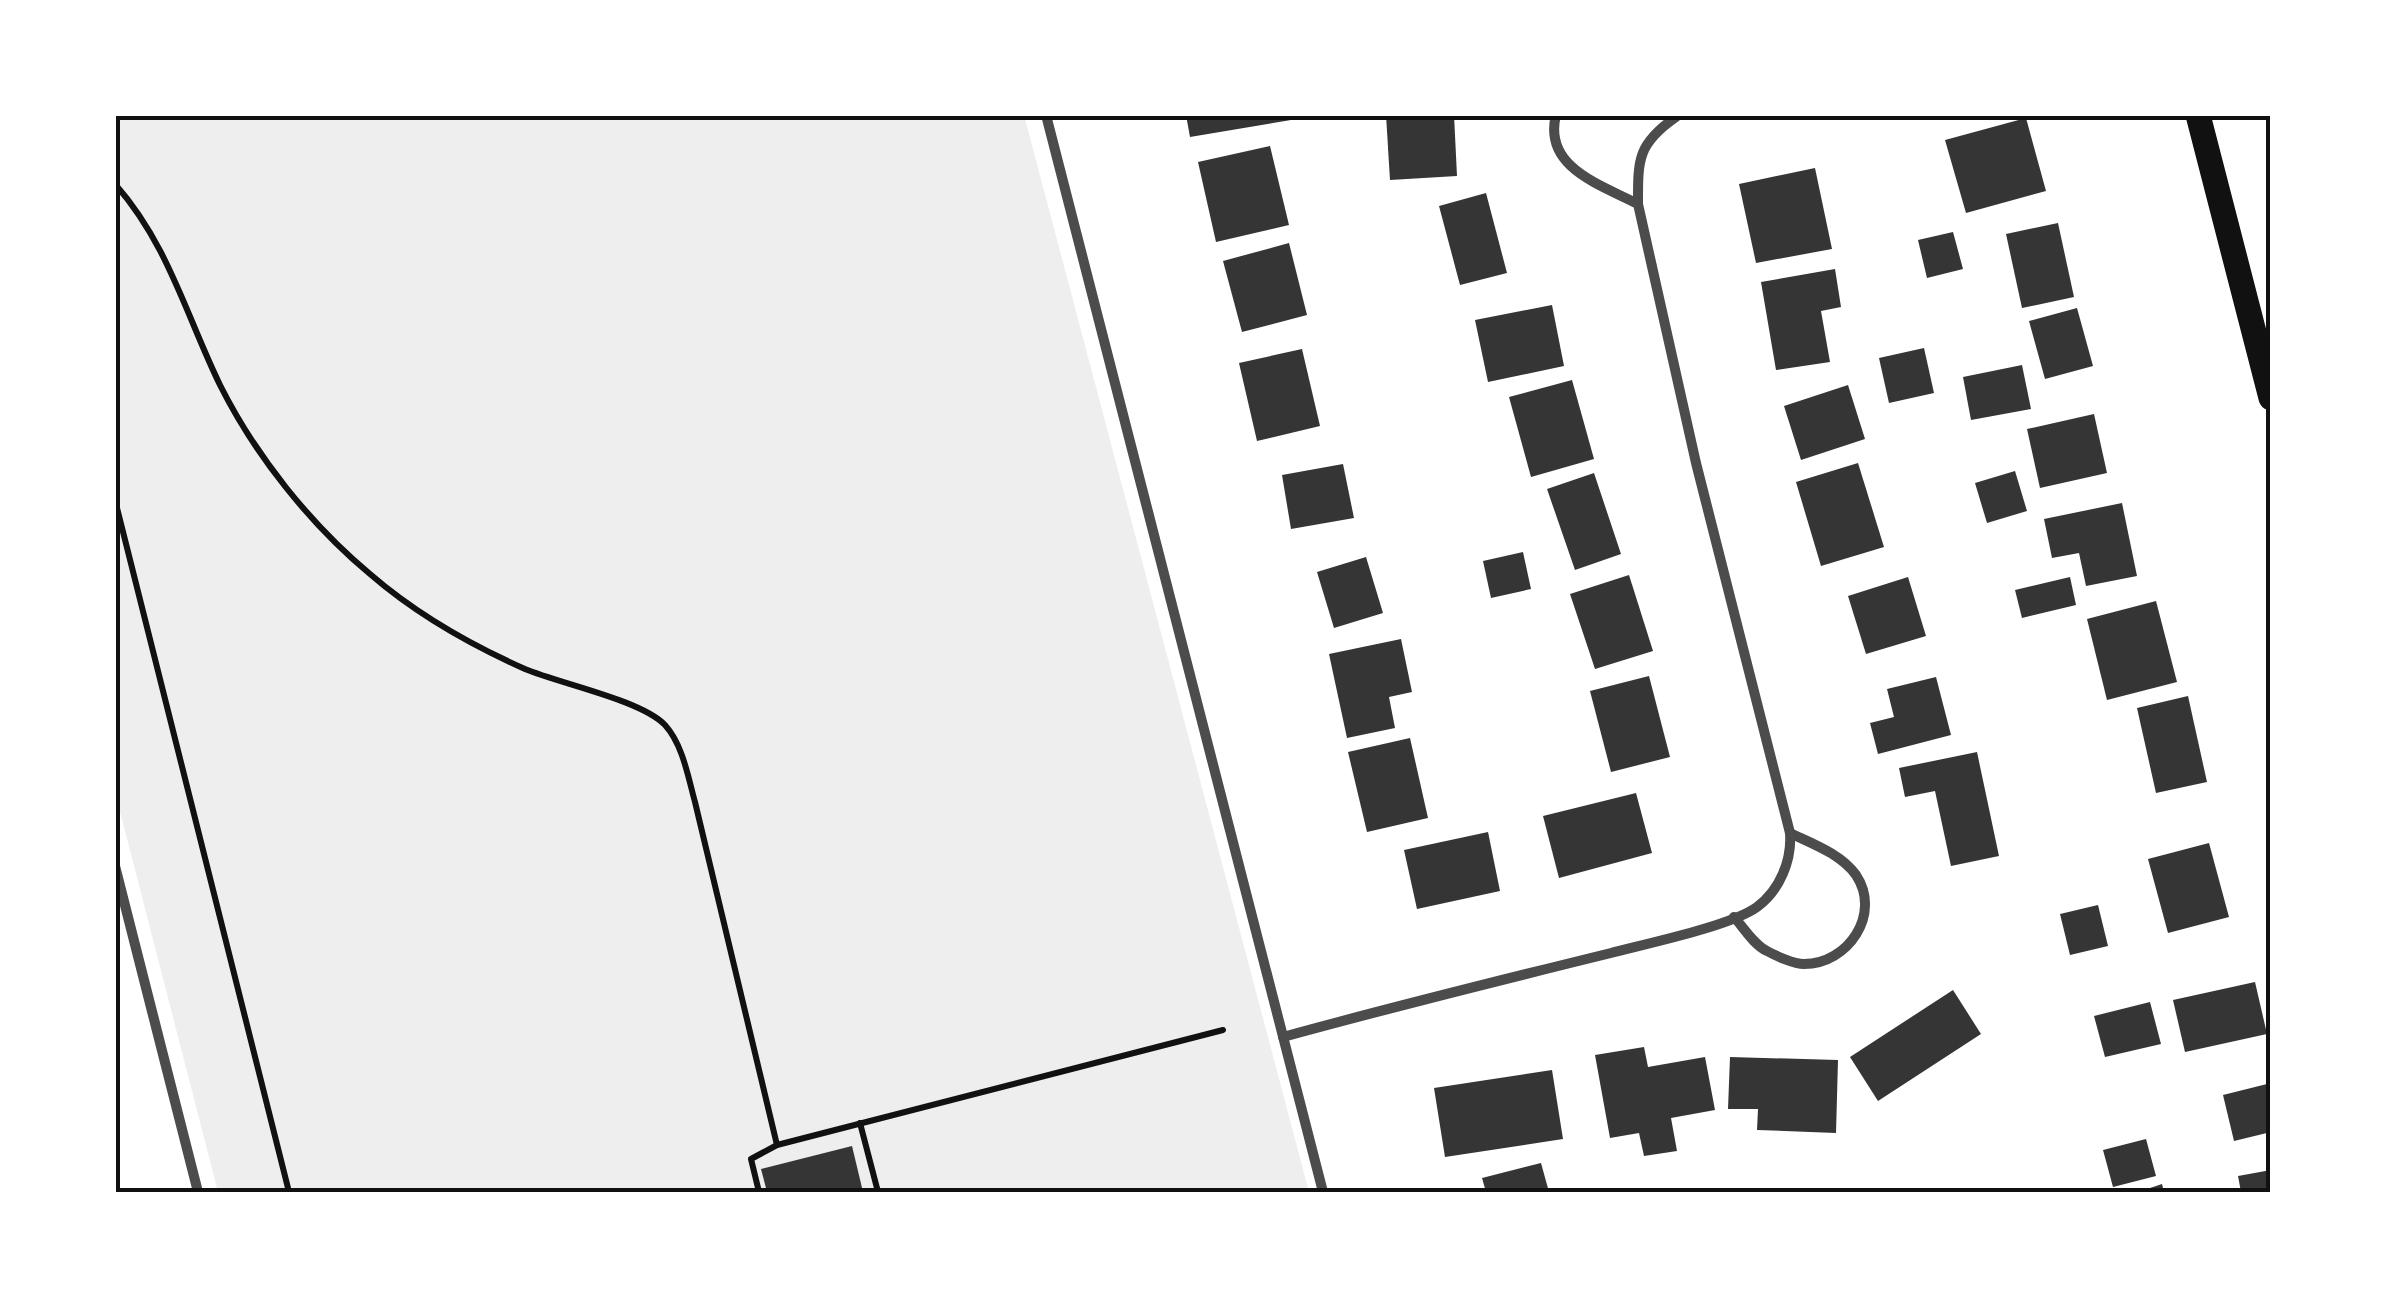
<svg xmlns="http://www.w3.org/2000/svg" width="2386" height="1307" viewBox="0 0 2386 1307" font-family="Rubik,sans-serif">
  <style>
    .green { fill: #eee }
    .building { fill: #353535 }
    .lines { fill: none; stroke-linecap: round; stroke-linejoin: round }
    .path { stroke: #111; stroke-width: 6 }
    .minor { stroke: #4c4c4c; stroke-width: 10 }
    .primary { stroke: #111; stroke-width: 25 }
    .neatline { fill: none; stroke: #111; stroke-width: 4 }
  </style>
  <rect width="100%" height="100%" fill="#fff"/>
  <path class="green" d="M115,115H1024L1309,1192H218L115,792Z"/>
  <g class="building">
    <path d="M1186,115H1297V119L1190,137Z"/>
    <path d="M1386,115H1454L1457,176L1390,180Z"/>
    <path d="M2026,118L2046,191L1966,213L1945,140Z"/>
    <path d="M1270,146L1289,225L1216,242L1198,162Z"/>
    <path d="M1815,168L1832,249L1756,263L1739,184Z"/>
    <path d="M1486,193L1507,273L1460,285L1439,206Z"/>
    <path d="M2058,223L2074,297L2022,308L2006,234Z"/>
    <path d="M1953,232L1963,269L1927,278L1918,240Z"/>
    <path d="M1289,243L1307,315L1242,332L1223,261Z"/>
    <path d="M1835,269L1841,307L1821,311L1830,362L1776,370L1761,282Z"/>
    <path d="M1552,305L1564,366L1488,382L1475,320Z"/>
    <path d="M2077,308L2093,366L2045,379L2029,321Z"/>
    <path d="M1924,348L1934,393L1889,403L1879,358Z"/>
    <path d="M1302,349L1320,426L1257,441L1239,363Z"/>
    <path d="M2022,365L2031,409L1971,420L1963,377Z"/>
    <path d="M1572,380L1594,459L1531,477L1509,397Z"/>
    <path d="M1848,385L1865,439L1801,460L1784,406Z"/>
    <path d="M2094,414L2107,473L2040,488L2027,429Z"/>
    <path d="M1858,463L1884,547L1821,566L1796,482Z"/>
    <path d="M1343,464L1354,518L1291,529L1282,475Z"/>
    <path d="M2015,471L2027,511L1987,523L1975,483Z"/>
    <path d="M1594,473L1621,554L1575,570L1547,489Z"/>
    <path d="M2122,503L2137,576L2086,586L2079,553L2052,558L2044,519Z"/>
    <path d="M1523,552L1531,589L1491,598L1483,561Z"/>
    <path d="M1366,557L1383,613L1334,628L1317,572Z"/>
    <path d="M1629,575L1653,651L1595,669L1570,594Z"/>
    <path d="M1908,577L1926,636L1866,654L1848,596Z"/>
    <path d="M2070,577L2076,605L2022,618L2015,590Z"/>
    <path d="M2156,601L2177,682L2107,700L2087,619Z"/>
    <path d="M1401,639L1412,692L1389,697L1395,728L1347,738L1329,654Z"/>
    <path d="M1649,676L1670,757L1611,772L1590,691Z"/>
    <path d="M1936,677L1951,735L1878,754L1870,723L1894,717L1887,689Z"/>
    <path d="M2188,696L2207,782L2156,793L2137,708Z"/>
    <path d="M1410,738L1428,818L1367,832L1348,752Z"/>
    <path d="M1977,752L1999,856L1951,866L1935,791L1905,797L1899,768Z"/>
    <path d="M1636,793L1652,853L1559,878L1543,816Z"/>
    <path d="M1488,832L1500,891L1417,909L1404,850Z"/>
    <path d="M2209,843L2229,917L2168,933L2148,859Z"/>
    <path d="M2098,905L2108,946L2070,955L2060,914Z"/>
    <path d="M2255,982L2267,1034L2185,1052L2173,1000Z"/>
    <path d="M1953,990L1981,1034L1878,1101L1850,1057Z"/>
    <path d="M2150,1002L2161,1044L2105,1057L2094,1016Z"/>
    <path d="M1644,1047L1648,1067L1705,1057L1715,1110L1671,1118L1677,1151L1644,1156L1639,1133L1610,1138L1595,1055Z"/>
    <path d="M1730,1057L1838,1060L1836,1133L1757,1130L1758,1109H1728Z"/>
    <path d="M1552,1070L1563,1139L1445,1157L1434,1088Z"/>
    <path d="M2271,1083V1132L2234,1141L2223,1095Z"/>
    <path d="M2146,1139L2156,1176L2113,1187L2103,1150Z"/>
    <path d="M852,1146L863,1192H767L761,1169Z"/>
    <path d="M1541,1163L1549,1192H1486L1482,1178Z"/>
    <path d="M2271,1170V1192H2241L2238,1176Z"/>
    <path d="M2162,1184L2164,1192H2141V1191Z"/>
  </g>
  <g class="lines">
    <g class="path">
      <path d="M115,184C168,244 186,315 220,385C255,455 310,524 370,574C415,613 471,645 525,669C561,684 641,700 665,725C683,745 688,777 695,802L777,1145L1223,1030"/>
      <path d="M115,500L289,1192"/>
      <path d="M860,1123L878,1192"/>
      <path d="M759,1192L751,1159L777,1145"/>
    </g>
    <g class="minor">
      <path d="M1046,115L1323,1192"/>
      <path d="M1638,204C1638,160 1637,144 1676,117"/>
      <path d="M115,866L198,1192"/>
      <path d="M1734,917C1744,928 1754,945 1767,951C1776,956 1794,964 1804,964C1848,964 1882,914 1856,875C1841,854 1813,844 1790,833"/>
      <path d="M1283,1037C1392,1007 1501,980 1611,953C1645,944 1731,926 1757,907C1780,890 1792,860 1790,833L1696,463L1638,204C1599,184 1543,167 1556,115"/>
    </g>
    <path class="primary" d="M2198,115L2271,398"/>
  </g>
  <rect width="2386" height="1307" fill="none" stroke="#ffffff" stroke-width="235"/>
  <rect x="118" y="118" width="2150" height="1072" class="neatline"/>
</svg>
